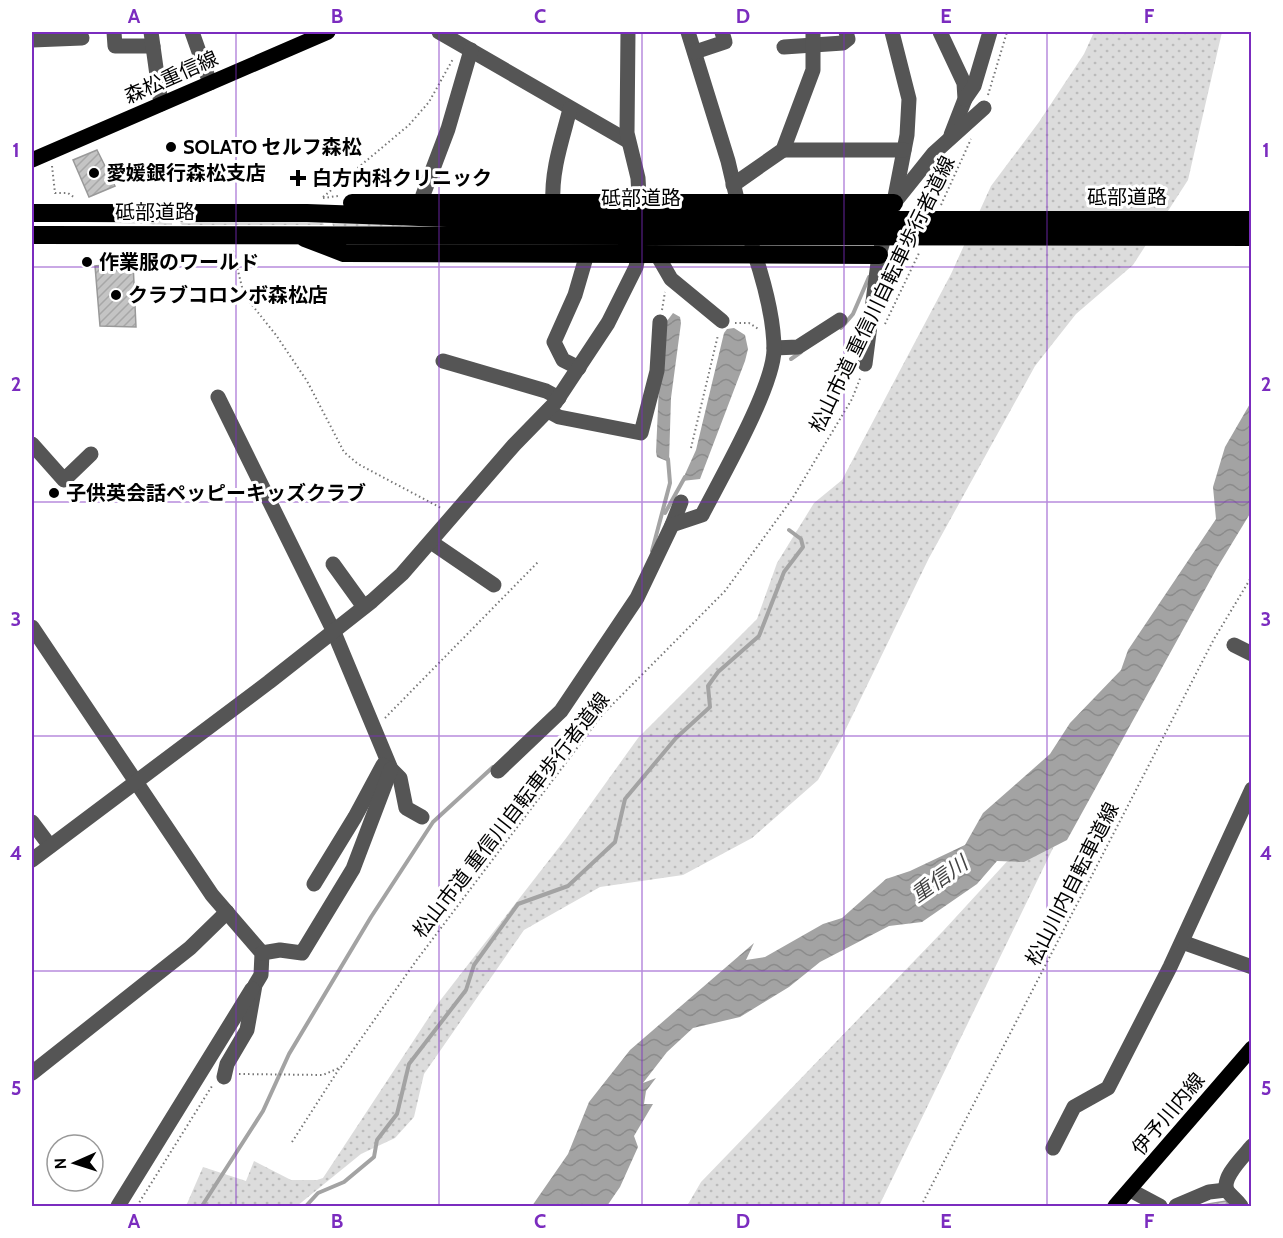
<svg xmlns="http://www.w3.org/2000/svg" width="1283" height="1238" viewBox="0 0 1283 1238" font-family="Cabin,'Noto Sans JP',sans-serif">
  <style>
    .grass { fill: url(#grass-dots) }
    .water { fill: url(#water-waves) }
    .lines { fill: none; stroke-linecap: round; stroke-linejoin: round }
    .stream { stroke: #a3a3a3; stroke-width: 4 }
    .building { fill: url(#building-hatch); stroke: #999; stroke-width: 1.5 }
    .path { stroke: #777; stroke-width: 2; stroke-dasharray: 1.5 3; stroke-linecap: butt }
    .minor { stroke: #555; stroke-width: 15 }
    .major { stroke: #000; stroke-width: 15 }
    .highway { stroke: #000; stroke-width: 18 }
    .grid { fill: none; stroke: #7b2cbf; stroke-width: 1.5; stroke-opacity: 0.55 }
    .poi-dot { fill: #000; stroke: #fff; stroke-width: 2 }
    .labels { text-anchor: middle; dominant-baseline: central; stroke-width: 6; stroke-linejoin: round; paint-order: stroke }
    .street-label { font-size: 20px; fill: #000; stroke: #fff }
    .poi-label { font-size: 20px; font-weight: bold; fill: #000; stroke: #fff; text-anchor: start }
    .water-label { font-size: 21px; font-style: italic; fill: #444; stroke: #fff }
    .neatline { fill: none; stroke: #7b2cbf; stroke-width: 2 }
    .grid-label { font-size: 20px; text-anchor: middle; font-weight: bold; fill: #7b2cbf }
  </style>
  <defs>
    <pattern id="grass-dots" width="8" height="8" patternUnits="userSpaceOnUse" patternTransform="scale(1.5)"><rect width="8" height="8" fill="#dcdcdc"/><path d="M2 2h.1M6 6h.1" fill="none" stroke="#bbb" stroke-width="1.8" stroke-linecap="round"/></pattern>
    <pattern id="water-waves" width="16" height="10" patternUnits="userSpaceOnUse" patternTransform="scale(1.5)"><rect width="16" height="10" fill="#a3a3a3"/><path d="M0 5q4-4 8 0t8 0" fill="none" stroke="#8b8b8b"/></pattern>
    <pattern id="building-hatch" width="6" height="6" patternUnits="userSpaceOnUse" patternTransform="scale(1.5)"><rect width="6" height="6" fill="#c4c4c4"/><path d="M-1 1l2-2M0 6l6-6M5 7l2-2" fill="none" stroke="#a7a7a7"/></pattern>
  </defs>
  <rect width="100%" height="100%" fill="#fff"/>
  <g class="grass">
    <path d="M1094,32H1222L1188,180L1133,265L1076,314L1035,366L929,558L841,739L818,780L752,838L683,875L600,887L524,930L424,1074L414,1117L395,1138L361,1154L297,1206H186L203,1167L246,1181L254,1161L291,1180H317L323,1178L439,1002L567,837L638,738L757,619L777,563L814,503L842,480L951,274L991,186L1039,122L1084,54Z"/>
    <path d="M54,221H172V225Z"/>
    <path d="M183,221H322L324,225H182L180,223Z"/>
    <path d="M332,222L403,225L399,228L333,226Z"/>
    <path d="M1091,770L879,1206H687L701,1182L944,930Z"/>
  </g>
  <g class="water">
    <path d="M673,313L680,317L681,323L671,398L669,462L657,457L656,452L659,386L667,321Z"/>
    <path d="M734,328L745,335L748,349L745,361L700,479L682,481L696,450L724,333L727,329Z"/>
    <path d="M1251,402V512L1217,568L1067,840L1024,862L997,861L977,884L922,922L889,926L820,962L789,987L740,1017L693,1028L667,1052L643,1083L656,1078L646,1091L644,1104H653L634,1136L638,1147L620,1187L607,1206H532L568,1154L589,1102L630,1050L754,943L746,960L765,957L823,924L842,918L886,879L910,871L965,845L983,813L1050,754L1070,723L1121,670L1128,650L1216,519L1213,487L1225,447Z"/>
  </g>
  <g class="lines">
    <g class="stream">
      <path d="M841,328L853,314L869,277"/>
      <path d="M791,359L801,352"/>
      <path d="M665,513L685,477"/>
      <path d="M652,551L670,483L668,459"/>
      <path d="M202,1206L263,1111L289,1054L371,917L433,822L493,767"/>
      <path d="M306,1206L318,1193L344,1182L374,1157L377,1140L397,1114L409,1064L466,990L474,965L518,904L568,886L615,842L625,799L676,738L710,707L708,686L718,672L759,636L784,572L803,547L801,539L789,530"/>
    </g>
  </g>
  <g class="building">
    <path d="M97,150L115,186L89,197L73,160Z"/>
    <path d="M133,262L136,327L100,326L95,266Z"/>
    <path d="M1226,1201L1230,1206H1196Z"/>
  </g>
  <g class="lines">
    <g class="path">
      <path d="M988,95L1007,32"/>
      <path d="M52,166L55,193H68L75,198"/>
      <path d="M323,197L409,125L429,102L453,59"/>
      <path d="M323,198L338,196"/>
      <path d="M941,205L971,139"/>
      <path d="M233,251L244,295L276,335L307,381L344,452L358,464L441,508"/>
      <path d="M662,310L665,292"/>
      <path d="M735,323H749L760,330"/>
      <path d="M885,324L920,251"/>
      <path d="M691,448L718,335"/>
      <path d="M385,718L539,561"/>
      <path d="M239,1074L323,1075L341,1067L416,961L602,715L725,591L792,499L852,399L861,376"/>
      <path d="M292,1142L339,1069"/>
      <path d="M137,1206L212,1086"/>
      <path d="M921,1206L1214,639L1252,576"/>
    </g>
    <g class="minor">
      <path d="M114,32L115,46H153"/>
      <path d="M151,32L161,104"/>
      <path d="M192,32L210,83"/>
      <path d="M439,32L628,141"/>
      <path d="M628,32L627,133L638,178L640,212"/>
      <path d="M688,32L728,161L740,212"/>
      <path d="M892,32L909,99L907,135L894,202"/>
      <path d="M940,32L964,83L965,99L951,135"/>
      <path d="M32,40L82,38"/>
      <path d="M784,47L843,43L848,39L846,32"/>
      <path d="M695,52L725,42L722,32"/>
      <path d="M965,99L974,86L990,32"/>
      <path d="M783,150H904"/>
      <path d="M733,185L783,150L813,70V32"/>
      <path d="M423,202V195L448,129L471,50"/>
      <path d="M553,203C551,171 562,140 570,109"/>
      <path d="M656,253L671,279L722,321"/>
      <path d="M774,348L798,347L840,320"/>
      <path d="M443,361L546,391L559,398"/>
      <path d="M865,364L879,255L894,203L934,153L984,108"/>
      <path d="M579,368L563,360L554,342L575,295L587,254"/>
      <path d="M218,397L333,630L391,769L400,778L406,808L422,817"/>
      <path d="M548,411L559,417L641,433L657,371L660,322"/>
      <path d="M32,444L64,480L91,454"/>
      <path d="M672,525L681,502"/>
      <path d="M431,542L494,585"/>
      <path d="M333,564L364,607"/>
      <path d="M32,627L212,895L262,953L261,975L255,985L247,1030L227,1064L224,1077"/>
      <path d="M1234,645L1252,654"/>
      <path d="M498,771L561,711L637,598L672,525L702,515C721,478 773,388 774,350C774,315 763,278 752,246"/>
      <path d="M32,822L50,846"/>
      <path d="M32,860L269,682L372,601L402,574L514,445L555,403L608,323L636,267L640,245"/>
      <path d="M314,884L355,817L383,765"/>
      <path d="M1182,942L1252,967"/>
      <path d="M262,953L280,950L302,953L353,869L391,769"/>
      <path d="M32,1073L190,948L227,912"/>
      <path d="M1053,1148L1074,1107L1108,1088L1170,967L1252,789"/>
      <path d="M1130,1190L1160,1206"/>
      <path d="M118,1206L252,989"/>
      <path d="M1176,1206L1209,1192L1226,1190"/>
      <path d="M1241,1206C1237,1200 1232,1197 1228,1192C1219,1179 1244,1156 1252,1146"/>
    </g>
    <g class="major">
      <path d="M32,160L328,32"/>
      <path d="M1115,1206L1252,1048"/>
    </g>
    <g class="highway">
      <path d="M352,203H894"/>
      <path d="M32,213H307L503,220H1252"/>
      <path d="M32,235L1252,237"/>
      <path d="M305,238L344,253L879,255"/>
    </g>
  </g>
  <path class="grid" d="M236,32V1206M439,32V1206M642,32V1206M844,32V1206M1047,32V1206M32,267H1252M32,502H1252M32,736H1252M32,971H1252"/>
  <g class="poi-dot">
    <circle cx="171" cy="147" r="6"/>
    <circle cx="94" cy="173" r="6"/>
    <path d="M295 169h6v6h6v6h-6v6h-6v-6h-6v-6h6z"/>
    <circle cx="87" cy="262" r="6"/>
    <circle cx="116" cy="295" r="6"/>
    <circle cx="54" cy="493" r="6"/>
  </g>
  <g class="labels">
    <g class="street-label">
      <text transform="translate(171 77) rotate(-24)">森松重信線</text>
      <text x="1127" y="197">砥部道路</text>
      <text x="641" y="198">砥部道路</text>
      <text x="155" y="212">砥部道路</text>
      <text transform="translate(882 294) rotate(-64)">松山市道 重信川自転車歩行者道線</text>
      <text transform="translate(511 815) rotate(-52)">松山市道 重信川自転車歩行者道線</text>
      <text transform="translate(1072 884) rotate(-63)">松山川内自転車道線</text>
      <text transform="translate(1168 1114) rotate(-50)">伊予川内線</text>
    </g>
    <g class="poi-label">
      <text x="183" y="147">SOLATO セルフ森松</text>
      <text x="106" y="173">愛媛銀行森松支店</text>
      <text x="312" y="178">白方内科クリニック</text>
      <text x="99" y="262">作業服のワールド</text>
      <text x="128" y="295">クラブコロンボ森松店</text>
      <text x="66" y="493">子供英会話ペッピーキッズクラブ</text>
    </g>
    <g class="water-label">
      <text transform="translate(939 879) rotate(-35)">重信川</text>
    </g>
  </g>
  <rect width="1283" height="1238" fill="none" stroke="#ffffff" stroke-width="66"/>
  <g transform="translate(75 1163) rotate(267)"><circle r="28" fill="#ffffff" stroke="#999999" stroke-width="1.5"/>
  <path d="M0-4.5L10 22L0 15L-10 22Z" fill="#000000"/>
  <text y="-9" font-size="16" font-weight="bold" text-anchor="middle" fill="#000000">N</text>
  </g>
  <rect x="33" y="33" width="1217" height="1172" class="neatline"/>
  <g class="grid-label">
    <text x="134" y="23">A</text>
    <text x="337" y="23">B</text>
    <text x="540" y="23">C</text>
    <text x="743" y="23">D</text>
    <text x="946" y="23">E</text>
    <text x="1149" y="23">F</text>
    <text x="16" y="157">1</text>
    <text x="1266" y="157">1</text>
    <text x="16" y="391">2</text>
    <text x="1266" y="391">2</text>
    <text x="16" y="626">3</text>
    <text x="1266" y="626">3</text>
    <text x="16" y="860">4</text>
    <text x="1266" y="860">4</text>
    <text x="16" y="1095">5</text>
    <text x="1266" y="1095">5</text>
    <text x="134" y="1228">A</text>
    <text x="337" y="1228">B</text>
    <text x="540" y="1228">C</text>
    <text x="743" y="1228">D</text>
    <text x="946" y="1228">E</text>
    <text x="1149" y="1228">F</text>
  </g>
</svg>
